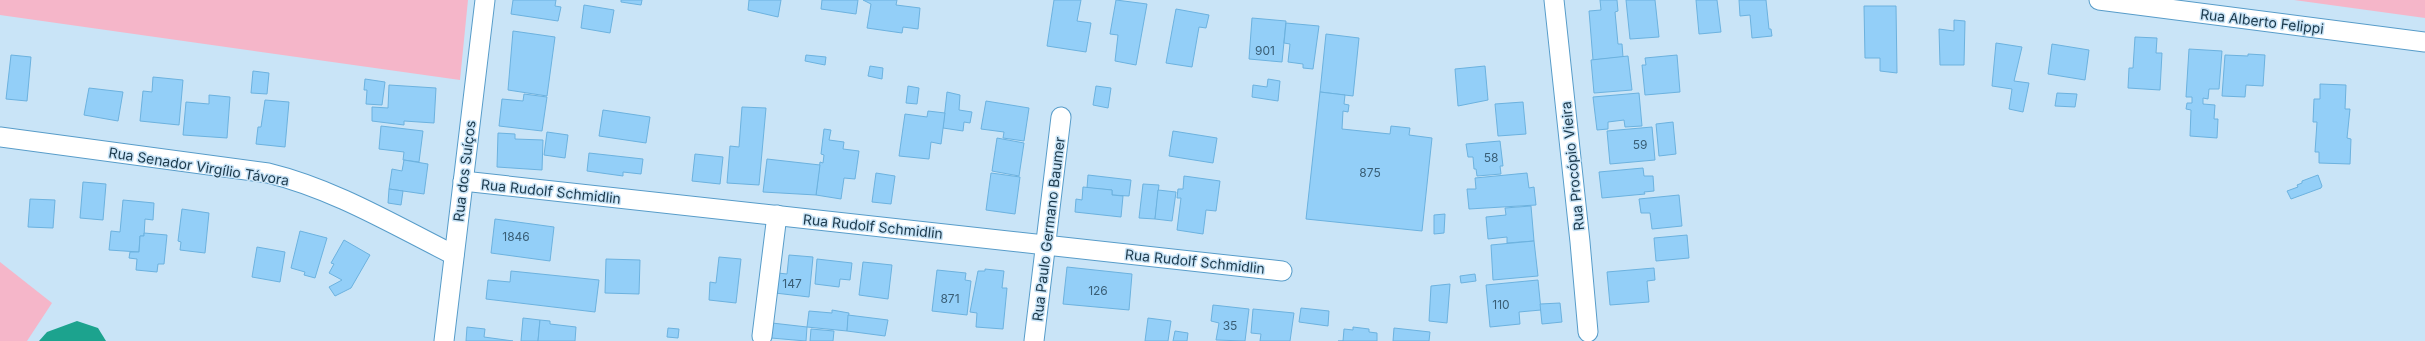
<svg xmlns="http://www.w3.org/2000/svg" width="2425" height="341" viewBox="0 0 2425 341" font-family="Inter,sans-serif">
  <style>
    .green { fill: #f5b6c9 }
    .water { fill: #1ca38e }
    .building { fill: #93cff8; stroke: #6cb2df }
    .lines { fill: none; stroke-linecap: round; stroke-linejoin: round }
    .minor-casing { stroke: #579cc9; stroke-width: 21 }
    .minor { stroke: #fff; stroke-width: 19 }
    .labels { text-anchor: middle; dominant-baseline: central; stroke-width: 3; stroke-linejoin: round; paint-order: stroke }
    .number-label { font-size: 12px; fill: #395e76 }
    .street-label { font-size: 14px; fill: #1b384a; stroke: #c9e4f7 }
  </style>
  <rect width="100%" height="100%" fill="#c9e4f7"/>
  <g class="green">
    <path d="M0,0H468L460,80L0,15Z"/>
    <path d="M2294,0H2425V18Z"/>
    <path d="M0,262L52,303L27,341H0Z"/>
  </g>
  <path class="water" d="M77,321L98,328L106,341H39L47,332Z"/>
  <g class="building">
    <path d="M513,0H556L555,6L561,7L558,21L511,14Z"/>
    <path d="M621,0H642L641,5L621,2Z"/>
    <path d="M749,0H781L778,17L748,10Z"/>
    <path d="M822,0H858L856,14L821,9Z"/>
    <path d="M863,0H897L896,5L920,8L918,29L903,27L902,33L867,28L871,4Z"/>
    <path d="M1054,0H1081L1077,21L1091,23L1086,52L1047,46Z"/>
    <path d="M1116,0L1147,4L1136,65L1115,61L1118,35L1110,34Z"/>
    <path d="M1600,0H1617L1618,11L1615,12L1618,44H1622L1623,57L1593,60L1589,11L1601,10Z"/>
    <path d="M1626,0H1655L1659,37L1630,39Z"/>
    <path d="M1696,0H1717L1721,32L1699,34Z"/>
    <path d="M1739,0H1766L1769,29H1771L1772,36L1752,38L1750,15L1740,16Z"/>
    <path d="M584,5L614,10L610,33L581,28Z"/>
    <path d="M1864,6H1896L1897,73L1880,71V58H1865Z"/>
    <path d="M1176,9L1209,15L1206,28L1199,27L1192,67L1166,63Z"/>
    <path d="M1252,18L1286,21L1282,62L1249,59Z"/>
    <path d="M1954,20L1965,21L1964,65H1940L1939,29L1954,31Z"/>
    <path d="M1286,23L1319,26L1313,69L1303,68V64L1288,62L1290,44L1284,43Z"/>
    <path d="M513,31L555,37L547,96L508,90Z"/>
    <path d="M1326,34L1359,38L1353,96L1320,92Z"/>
    <path d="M2135,37L2157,38L2156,53H2162L2160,90L2128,88L2129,68H2133Z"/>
    <path d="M1996,43L2022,47L2014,81L2029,83L2023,112L2009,109L2012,89L1992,86Z"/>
    <path d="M2052,44L2089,50L2085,80L2048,74Z"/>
    <path d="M2189,49L2222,51L2219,89H2209L2208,99L2203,98V104L2215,105L2214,119H2218L2217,138L2190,136L2191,110L2186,109L2187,103H2192V97H2186Z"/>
    <path d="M2248,54L2265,55L2263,86L2246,85L2245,97L2222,96L2225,55L2248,56Z"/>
    <path d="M11,55L31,57L27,101L6,99Z"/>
    <path d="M806,55L826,57L825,65L805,61Z"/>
    <path d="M1677,55L1680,92L1645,95L1642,65H1646L1645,58Z"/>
    <path d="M1628,56L1632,90L1594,93L1591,60Z"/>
    <path d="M870,66L883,68L882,79L868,76Z"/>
    <path d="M1485,66L1488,100L1458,106L1455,69Z"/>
    <path d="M253,71L269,73L267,94L251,93Z"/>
    <path d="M153,77L183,80L179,125L140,121L143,91L152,92Z"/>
    <path d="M365,79L385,82L382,105L366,104L367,90H364Z"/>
    <path d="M1268,79L1280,81L1278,101L1252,97L1253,85L1267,87Z"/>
    <path d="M2320,84L2346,85L2345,109H2350L2347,138L2351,139L2350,164L2319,163V152H2315L2317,122H2313L2314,99H2320Z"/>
    <path d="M389,85L436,88L434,123L404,121V125L372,121V107L388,108Z"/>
    <path d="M908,86L919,88L917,104L906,103Z"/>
    <path d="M1096,86L1111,88L1108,108L1093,105Z"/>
    <path d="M89,88L123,92L118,121L84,115Z"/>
    <path d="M947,92L960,95L959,110L972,112L970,123L964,122L963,131L943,128Z"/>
    <path d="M1320,92L1345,95L1344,104L1349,105L1348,112L1343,111L1342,129L1390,134L1391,126L1410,128L1409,135L1432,138L1422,231L1306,219Z"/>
    <path d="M1639,93L1642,126L1625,127L1624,120L1608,122V129L1597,130L1593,97Z"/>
    <path d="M2057,93L2077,94L2075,107L2055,106Z"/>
    <path d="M524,94L547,97L542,131L499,126L502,99L523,101Z"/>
    <path d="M209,95L230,97L227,138L183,135L186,102L209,104Z"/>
    <path d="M265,100L289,102L285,147L256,144L258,127H261Z"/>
    <path d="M986,101L1029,108L1024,141L1003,138L1004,132L981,129Z"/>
    <path d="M1523,102L1526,134L1498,136L1495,104Z"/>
    <path d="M742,107L766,108L759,185L727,183L730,146L739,147Z"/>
    <path d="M603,110L650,117L646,143L599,136Z"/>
    <path d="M928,111L945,113L941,144L931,142L929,159L899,156L905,114L927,117Z"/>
    <path d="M1673,122L1676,154L1659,156L1656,124Z"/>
    <path d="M381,126L423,131L419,162L403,160L404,152L379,149Z"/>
    <path d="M1652,127L1655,160L1610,164L1607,131Z"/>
    <path d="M824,129L831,130L829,140L844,142L843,149L859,151L855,179L844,178L841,199L816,195L820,162L823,163L824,155L821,154Z"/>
    <path d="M1173,131L1217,138L1213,163L1169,156Z"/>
    <path d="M547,132L568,135L565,158L544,155Z"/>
    <path d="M498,133L515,134V139L543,140L542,170L497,167Z"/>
    <path d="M997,138L1024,143L1019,176L992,171Z"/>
    <path d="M1500,141L1503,166H1500L1501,174L1477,176L1476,169H1474L1473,157H1468L1466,144Z"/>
    <path d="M589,153L643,159L641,174L623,172V176L587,171Z"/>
    <path d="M695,154L723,157L720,184L692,181Z"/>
    <path d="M767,159L820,165L816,195L763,192Z"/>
    <path d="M404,160L428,164L424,194L389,189L392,169L402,171Z"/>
    <path d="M1643,168L1644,176H1653L1654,191L1644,192L1645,194L1602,198L1599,172Z"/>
    <path d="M876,173L895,176L891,204L872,202Z"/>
    <path d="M991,173L1020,177L1015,214L986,210Z"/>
    <path d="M1527,173L1529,188L1534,187L1536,205L1469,209L1467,189H1476L1475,178Z"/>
    <path d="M1088,175L1131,180L1129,196L1112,195V190L1087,188Z"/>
    <path d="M2318,175L2322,186L2321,188L2291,199L2287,191L2298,187L2297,185L2302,183V181Z"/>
    <path d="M1184,176L1220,181L1216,211L1206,210L1203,234L1177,230L1181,198H1177L1178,189H1183Z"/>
    <path d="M83,182L106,184L103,220L80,218Z"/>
    <path d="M1143,184L1159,185L1155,219L1139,218Z"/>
    <path d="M1083,187L1112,190V195L1123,196L1121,217L1075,212L1076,199L1082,200Z"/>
    <path d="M389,189L403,191L401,205L388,203Z"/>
    <path d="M1158,190L1176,192L1172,221L1155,219Z"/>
    <path d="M1679,195L1682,226L1652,229L1650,213H1641L1639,199Z"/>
    <path d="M30,199L55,200L53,228L28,227Z"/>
    <path d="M123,200L154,203L153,220L145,219L144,236H140L139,252L109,250L111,231L120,232Z"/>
    <path d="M1531,206L1534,241L1507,243V237L1488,239L1486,217L1506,215L1505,208Z"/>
    <path d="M182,209L209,213L205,253L180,250L181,242L178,241Z"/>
    <path d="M1445,214L1444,233L1434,234V215Z"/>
    <path d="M495,219L554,227L550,261L491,253Z"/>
    <path d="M300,231L327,238L315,278L304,275L305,272L291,268Z"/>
    <path d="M144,233L167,235L164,264H158L157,272L136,270L137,259L129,258L130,252H139L140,236H144Z"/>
    <path d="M1687,235L1689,258L1656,261L1654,238Z"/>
    <path d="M344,240L370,255L351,288L335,296L329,287L342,280L329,273L334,264L331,263Z"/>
    <path d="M1534,241L1538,276L1493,280L1491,245Z"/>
    <path d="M257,247L285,252L280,282L252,277Z"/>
    <path d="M789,255L813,257L809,297L775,293L778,273L787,274Z"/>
    <path d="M719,257L741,259L736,303L709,300L710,282L716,283Z"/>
    <path d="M606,259L640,260L639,294L605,293Z"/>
    <path d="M817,259L852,263L850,280L840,279L839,287L815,284Z"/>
    <path d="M863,262L892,265L888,299L859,295Z"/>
    <path d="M1067,267L1132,274L1129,310L1063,304Z"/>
    <path d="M1654,268L1655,280L1647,281L1649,302L1610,305L1607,272Z"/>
    <path d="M985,269L1004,271L1002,288H1007L1003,329L976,327L977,313L970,312L978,271H985Z"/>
    <path d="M937,270L966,273L965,280L971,281L967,315L932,311Z"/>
    <path d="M511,271L599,280L595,312L486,299L488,280L510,282Z"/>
    <path d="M1475,274L1476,281L1461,283L1460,276Z"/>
    <path d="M1538,280L1541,310L1519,312L1520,324L1490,327L1486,285Z"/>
    <path d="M1450,284L1447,323L1429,321L1431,286Z"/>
    <path d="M1560,303L1562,322L1542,324L1540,304Z"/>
    <path d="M1213,305L1249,309L1245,341L1216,340L1219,323L1211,321Z"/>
    <path d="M1301,308L1329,311L1328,326L1299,322Z"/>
    <path d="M1253,309L1294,313L1290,341H1260L1261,334L1251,333Z"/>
    <path d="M832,310L849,313L847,331L807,327L809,311L832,313Z"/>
    <path d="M848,315L888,320L885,336L847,331Z"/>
    <path d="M523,318L540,320L538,341H521Z"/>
    <path d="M1148,318L1171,321L1168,341H1145Z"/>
    <path d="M540,320L550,321V324L576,327L575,341H538Z"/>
    <path d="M772,323L807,327L806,341L771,338Z"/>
    <path d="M467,327L485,329L484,337L513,341H466Z"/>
    <path d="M1353,327L1369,329V332L1377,333V341H1338H1343L1344,329L1353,330Z"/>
    <path d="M668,328L679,329L678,338L667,337Z"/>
    <path d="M1394,328L1430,332L1429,341H1393Z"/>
    <path d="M811,329L834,331L833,341H810Z"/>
    <path d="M1175,331L1188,333L1187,341H1173Z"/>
  </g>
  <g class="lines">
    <defs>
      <g id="minor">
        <path d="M1554,0L1580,242L1588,332"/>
        <path d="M2099,0L2425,42"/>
        <path d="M0,137L268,173C334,189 394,225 454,255"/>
        <path d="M463,181L1282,271"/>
        <path d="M762,336L777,215"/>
        <path d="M444,341L485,0"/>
        <path d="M1034,341L1061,117"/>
      </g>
    </defs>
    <use href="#minor" class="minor-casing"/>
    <use href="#minor" class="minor"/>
  </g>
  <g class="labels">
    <g class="number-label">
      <text x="1265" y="50">901</text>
      <text x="1640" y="144">59</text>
      <text x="1491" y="157">58</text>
      <text x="1370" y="172">875</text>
      <text x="516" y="236">1846</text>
      <text x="792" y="283">147</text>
      <text x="1098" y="290">126</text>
      <text x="950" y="298">871</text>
      <text x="1501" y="304">110</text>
      <text x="1230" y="325">35</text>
    </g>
    <g class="street-label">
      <text transform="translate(2262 21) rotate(7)">Rua Alberto Felippi</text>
      <text transform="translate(199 166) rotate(9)">Rua Senador Virgílio Távora</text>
      <text transform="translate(1572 166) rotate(-96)">Rua Procópio Vieira</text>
      <text transform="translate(464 171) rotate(-83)">Rua dos Suíços</text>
      <text transform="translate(551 191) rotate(6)">Rua Rudolf Schmidlin</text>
      <text transform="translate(873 226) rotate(6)">Rua Rudolf Schmidlin</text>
      <text transform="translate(1048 229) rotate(-83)">Rua Paulo Germano Baumer</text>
      <text transform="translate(1195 261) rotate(6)">Rua Rudolf Schmidlin</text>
    </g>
  </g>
</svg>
